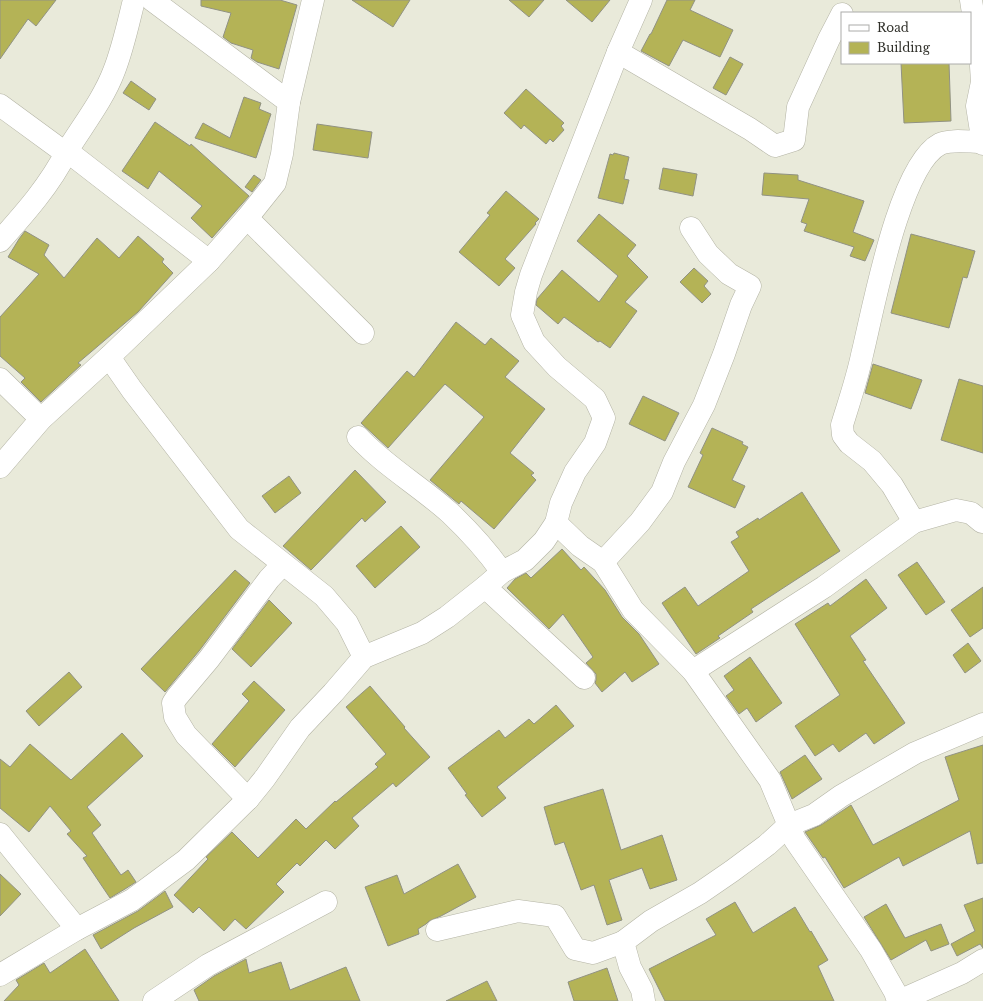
<svg xmlns="http://www.w3.org/2000/svg" width="983" height="1001" viewBox="0 0 983 1001" font-family="'Libre Baskerville',serif">
  <style>
    .building { fill: #b4b356; stroke: #919283 }
    .lines { fill: none; stroke-linecap: round; stroke-linejoin: round }
    .minor-casing { stroke: #b4b4a5; stroke-width: 23 }
    .minor { stroke: #fff; stroke-width: 22 }
  </style>
  <rect width="100%" height="100%" fill="#e9eada"/>
  <g class="building">
    <path d="M0,0H56L36,26L28,19L0,59Z"/>
    <path d="M201,0H280L297,5L279,69L257,62L251,58L253,50L231,43L223,37L231,13L201,6Z"/>
    <path d="M352,0H410L393,27Z"/>
    <path d="M509,0H544L529,17Z"/>
    <path d="M566,0H610L592,22Z"/>
    <path d="M667,0H695L690,10L733,30L720,57L683,40L669,66L641,51L650,34H651Z"/>
    <path d="M730,57L743,64L726,95L713,88Z"/>
    <path d="M901,63H949L951,121L904,123Z"/>
    <path d="M131,81L156,99L149,110L123,93Z"/>
    <path d="M526,89L564,123L561,126L564,130L553,142L550,139L546,144L524,125L521,129L504,113Z"/>
    <path d="M244,97L261,103L259,109L271,114L256,158L195,138L203,123L230,138Z"/>
    <path d="M155,122L190,146L191,144L249,196L212,238L191,218L202,206L159,171L148,189L122,171Z"/>
    <path d="M317,124L372,132L368,158L313,150Z"/>
    <path d="M614,153L629,157L624,179L629,180L623,204L598,198L610,154L613,155Z"/>
    <path d="M663,168L697,174L693,196L659,189Z"/>
    <path d="M764,173L798,175V180L864,201L853,232L874,240L865,261L850,256L854,247L804,231L807,224L801,222L809,199L762,195Z"/>
    <path d="M254,175L261,180L252,192L245,187Z"/>
    <path d="M506,191L539,219L535,223L536,224L505,259L515,268L499,286L459,252L490,215L487,213Z"/>
    <path d="M599,214L636,245L627,256L648,277L625,302L637,311L610,348L600,341L598,342L564,317L558,324L536,305L537,299L562,270L599,302L618,276L577,241Z"/>
    <path d="M25,231L49,245L44,255L64,278L97,238L119,258L138,236L164,259L162,262L173,273L138,312L78,363L81,365L41,402L21,382L25,378L0,356V317L39,274L8,257L19,239Z"/>
    <path d="M911,234L975,251L967,278L963,277L949,328L891,313Z"/>
    <path d="M694,268L708,281L704,286L711,294L702,303L680,282Z"/>
    <path d="M456,322L485,345L491,338L519,361L505,377L545,409L510,453L534,473L531,475L536,480L494,529L461,501L459,504L430,480L484,417L445,384L388,448L361,423L407,371L414,377Z"/>
    <path d="M873,364L922,380L911,409L865,393Z"/>
    <path d="M959,379L983,386V453L941,440Z"/>
    <path d="M643,396L679,413L665,441L629,424Z"/>
    <path d="M712,428L743,442L742,444L748,447L732,480L745,486L735,508L688,487L703,455L700,453Z"/>
    <path d="M355,470L386,502L365,522L362,518L311,570L283,546Z"/>
    <path d="M289,476L301,493L275,513L262,496Z"/>
    <path d="M802,492L840,551L751,609L753,612L718,636L720,638L696,654L662,603L685,587L698,606L749,571L731,542L739,537L736,532L758,518L759,520Z"/>
    <path d="M401,526L420,547L375,588L356,566Z"/>
    <path d="M562,549L581,570L584,567L605,590L622,617L639,634L659,664L632,682L625,672L602,692L595,683L596,680V674L586,663L593,657L563,614L549,629L507,588L515,579L526,573L531,578Z"/>
    <path d="M917,562L945,602L926,615L898,575Z"/>
    <path d="M235,570L250,583L199,651L165,692L141,669Z"/>
    <path d="M866,579L887,608L850,636L866,660L863,661L905,723L874,744L866,733L839,752L833,744L815,756L795,726L840,695L795,624L828,603L830,606Z"/>
    <path d="M983,587V628L970,637L951,610Z"/>
    <path d="M269,600L292,623L251,667L232,649Z"/>
    <path d="M968,643L981,661L965,673L953,655Z"/>
    <path d="M750,657L782,703L756,722L747,708L739,714L726,696L734,690L724,676Z"/>
    <path d="M69,672L82,687L39,726L26,711Z"/>
    <path d="M254,681L285,710L235,767L212,744L249,701L242,694Z"/>
    <path d="M370,686L405,727L404,728L430,757L396,787L393,783L352,818L359,826L335,849L326,840L300,866L297,863L276,884L284,892L246,929L235,919L224,931L199,907L193,913L174,895L208,859L206,857L232,832L258,858L296,819L306,829L335,801L336,802L378,767L375,764L386,754L346,707Z"/>
    <path d="M556,705L574,726L497,787L506,798L482,817L465,795L467,794L448,768L499,730L505,738L529,719L534,724Z"/>
    <path d="M122,733L143,756L87,807L101,825L92,833L121,875L128,870L136,882L125,889L110,898L83,858L87,856L67,834L71,831L50,806L29,832L0,808V759L10,767L30,744L71,780Z"/>
    <path d="M983,745V863L977,864L970,831L903,866L899,857L844,888L825,857L823,858L805,832L821,825L851,805L873,845L959,800L945,757Z"/>
    <path d="M805,755L822,779L792,799L780,772Z"/>
    <path d="M603,789L621,850L662,835L677,880L650,889L642,868L609,880L622,920L607,925L594,885L581,890L564,842L555,845L544,807Z"/>
    <path d="M458,864L476,897L441,916L429,921L426,924L418,929L419,934L388,946L365,887L397,875L404,894Z"/>
    <path d="M0,874L21,894L0,916Z"/>
    <path d="M165,891L173,907L134,928L101,949L93,935L138,911Z"/>
    <path d="M983,898V948L980,944L957,956L951,944L975,931L964,905Z"/>
    <path d="M735,902L753,933L795,907L810,932L811,931L828,960L818,966L834,1001H665L649,969L716,935L706,919Z"/>
    <path d="M886,904L905,938L941,924L949,944L931,951L926,940L891,960L864,917Z"/>
    <path d="M85,949L119,1001H4L19,985L16,980L44,963L50,973Z"/>
    <path d="M246,959L249,973L281,962L290,990L346,967L360,1001H199L194,990L214,976Z"/>
    <path d="M607,968L618,1001H574L568,982Z"/>
    <path d="M487,981L497,1001H446Z"/>
  </g>
  <g class="lines">
    <defs>
      <g id="minor">
        <path d="M134,0C128,24 123,48 114,71C103,100 83,125 67,151L209,261"/>
        <path d="M152,0L289,102"/>
        <path d="M971,0L981,66L982,82L977,106L983,144"/>
        <path d="M618,52L750,129L775,146L794,140L798,107L829,39L842,14"/>
        <path d="M0,105L60,149L67,151C50,185 25,213 0,241"/>
        <path d="M247,218L363,333"/>
        <path d="M109,357L132,390L239,529L324,596L347,623L364,657"/>
        <path d="M0,379L41,419"/>
        <path d="M358,437C385,466 420,486 450,513C469,531 487,551 502,572"/>
        <path d="M0,467L41,419L109,357L209,261L247,218L275,183L282,154L289,102L313,0"/>
        <path d="M914,522L892,485L872,461L849,443L843,435L842,425C849,402 857,379 862,355C873,311 899,165 940,144C951,139 969,142 982,142"/>
        <path d="M556,523L580,546L603,562L633,610L693,671L770,780L795,840L871,950L895,992L898,1001"/>
        <path d="M603,562L640,522L662,492L674,462L704,405L724,354L741,305L750,286L729,274L708,254L691,228"/>
        <path d="M485,587L584,678"/>
        <path d="M693,671L824,587L914,522L956,510L971,513L982,522"/>
        <path d="M248,799L186,735L175,717L173,703L177,697L209,659L269,579L283,564"/>
        <path d="M0,834L77,929"/>
        <path d="M437,930L518,911L555,916L575,949L593,953L623,942"/>
        <path d="M0,975L77,929L132,900L186,860L248,799L265,778L300,728L333,693L364,657L422,633L447,617L485,587L502,572L525,560L544,541L556,523L561,503L575,472L595,443L604,418L595,399L557,367L534,342L522,315L526,292L531,275L618,52L641,0"/>
        <path d="M154,1001L208,965L326,902"/>
        <path d="M644,1001L642,990L630,967L623,942L651,921L700,893L732,871L767,845L789,825L814,815L841,796L915,753L983,724"/>
        <path d="M899,1001L962,973L983,960"/>
      </g>
    </defs>
    <use href="#minor" class="minor-casing"/>
    <use href="#minor" class="minor"/>
  </g>
  <rect x="841" y="12" width="130" height="52" fill="#ffffff" stroke="#acacaa"/>
  <rect x="849" y="25" width="20" height="6" fill="#ffffff" stroke="#acacaa"/>
  <text x="877" y="32" font-size="12" fill="#30302a">Road</text>
  <rect x="849" y="42" width="20" height="12" fill="#b4b356" stroke="#acacaa"/>
  <text x="877" y="52" font-size="12" fill="#30302a">Building</text>
</svg>
